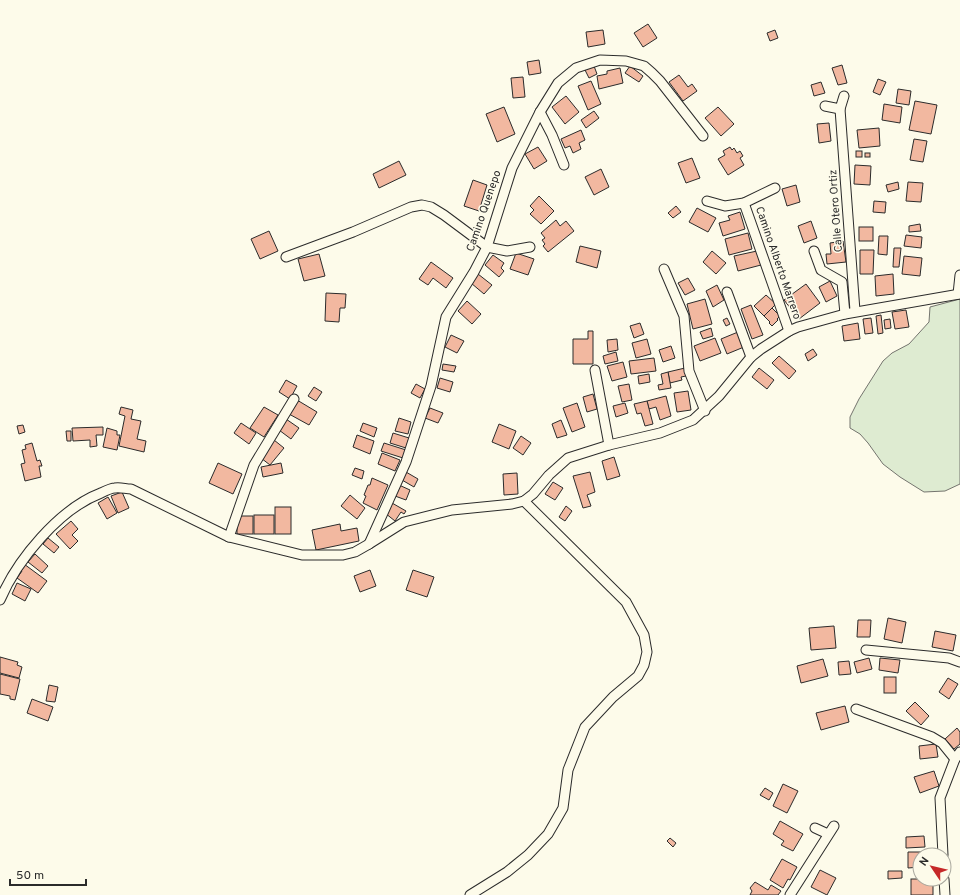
<svg xmlns="http://www.w3.org/2000/svg" width="960" height="895" viewBox="0 0 960 895" font-family="Overpass,sans-serif">
  <style>
    .green { fill: #deebd1; stroke: #74746e }
    .building { fill: #f2b8a0; stroke: #2b2b2b }
    .lines { fill: none; stroke-linecap: round; stroke-linejoin: round }
    .minor-casing { stroke: #2b2b2b; stroke-width: 11 }
    .minor { stroke: #fdfbea; stroke-width: 9 }
    .labels { text-anchor: middle; dominant-baseline: central; stroke-width: 3; stroke-linejoin: round; paint-order: stroke }
    .street-label { font-size: 11px; fill: #2b2b2b; stroke: #fdfbea }
  </style>
  <rect width="100%" height="100%" fill="#fdfbea"/>
  <path class="green" d="M960,299V484L945,491L924,492L900,477L883,464L868,443L860,434L850,428V417L859,399L883,361L892,353L909,344L929,322L930,307Z"/>
  <g class="building">
    <path d="M648,24L657,38L643,47L634,33Z"/>
    <path d="M603,30L605,44L588,47L586,32Z"/>
    <path d="M775,30L778,38L770,41L767,33Z"/>
    <path d="M539,60L541,73L529,75L527,62Z"/>
    <path d="M842,65L847,83L838,85L832,68Z"/>
    <path d="M594,66L597,74L589,78L585,70Z"/>
    <path d="M630,66L643,76L639,82L625,73Z"/>
    <path d="M620,68L623,83L599,89L597,76L607,74V71Z"/>
    <path d="M679,75L688,87L692,84L697,91L683,101L669,82Z"/>
    <path d="M523,77L525,97L513,98L511,78Z"/>
    <path d="M878,79L886,82L880,95L873,92Z"/>
    <path d="M591,81L601,104L588,110L578,86Z"/>
    <path d="M821,82L825,93L814,96L811,85Z"/>
    <path d="M898,89L911,91L909,105L896,103Z"/>
    <path d="M566,96L579,112L565,124L552,107Z"/>
    <path d="M915,101L937,105L931,134L909,130Z"/>
    <path d="M884,104L902,107L900,123L882,120Z"/>
    <path d="M504,107L515,134L497,142L486,114Z"/>
    <path d="M718,107L734,124L721,136L705,118Z"/>
    <path d="M594,111L599,118L586,128L581,120Z"/>
    <path d="M829,123L831,141L819,143L817,124Z"/>
    <path d="M879,128L880,146L859,148L857,130Z"/>
    <path d="M581,130L585,140L579,143L581,149L573,153L570,146L565,148L561,139Z"/>
    <path d="M914,139L927,141L923,162L910,160Z"/>
    <path d="M538,147L547,161L534,169L525,154Z"/>
    <path d="M730,147L732,150L734,148L737,153L740,151L743,156L740,158L744,165L728,175L718,159L725,155L723,151Z"/>
    <rect x="856" y="151" width="6" height="6"/>
    <rect x="865" y="153" width="5" height="4"/>
    <path d="M692,158L700,178L686,183L678,163Z"/>
    <path d="M399,161L406,175L379,188L373,174Z"/>
    <path d="M855,165L871,166L870,185L854,184Z"/>
    <path d="M601,169L609,187L594,195L585,177Z"/>
    <path d="M473,180L487,185L479,211L464,206Z"/>
    <path d="M898,182L899,189L888,192L886,185Z"/>
    <path d="M908,182L923,183L921,202L906,201Z"/>
    <path d="M796,185L800,202L787,206L782,189Z"/>
    <path d="M539,196L554,211L541,224L530,214L534,210L530,206Z"/>
    <path d="M874,201L886,202L885,213L873,212Z"/>
    <path d="M676,206L681,212L673,218L668,213Z"/>
    <path d="M697,208L716,218L708,232L689,222Z"/>
    <path d="M740,212L745,229L723,236L719,223L730,220L728,216Z"/>
    <path d="M556,220L560,226L566,221L574,231L548,252L543,246L545,244L542,240L545,238L541,233Z"/>
    <path d="M811,221L817,238L804,243L798,226Z"/>
    <path d="M920,224L921,231L909,232V226Z"/>
    <rect x="859" y="227" width="14" height="14"/>
    <path d="M269,231L278,251L260,259L251,239Z"/>
    <path d="M748,233L752,249L729,255L725,239Z"/>
    <path d="M906,235L922,237L921,248L904,246Z"/>
    <path d="M879,236H888L887,255L878,254Z"/>
    <path d="M843,241L846,262L827,264L826,254H831L830,243Z"/>
    <path d="M580,246L601,251L597,268L576,262Z"/>
    <path d="M894,248H901L899,267H893Z"/>
    <path d="M860,250H874L873,274H860Z"/>
    <path d="M712,251L726,263L716,274L703,262Z"/>
    <path d="M757,251L761,265L738,271L734,256Z"/>
    <path d="M516,253L534,259L528,275L510,269Z"/>
    <path d="M319,254L325,276L304,281L298,259Z"/>
    <path d="M493,255L504,263L501,268L504,271L499,277L485,265Z"/>
    <path d="M904,256L922,258L920,276L902,274Z"/>
    <path d="M431,262L453,278L446,288L433,278L428,285L419,279Z"/>
    <path d="M478,274L492,285L484,294L471,283Z"/>
    <path d="M893,274L894,294L876,296L875,276Z"/>
    <path d="M688,278L695,290L685,295L678,283Z"/>
    <path d="M830,281L837,296L826,302L819,287Z"/>
    <path d="M806,284L820,303L799,319L784,300Z"/>
    <path d="M717,285L724,300L713,307L706,291Z"/>
    <path d="M326,293L346,294L345,308H340L339,322L325,321Z"/>
    <path d="M766,295L776,304L764,316L754,306Z"/>
    <path d="M705,299L712,324L693,329L687,304Z"/>
    <path d="M467,301L481,314L472,324L458,311Z"/>
    <path d="M751,305L763,335L752,339L741,309Z"/>
    <path d="M772,308L780,316L777,319L778,320L772,326L769,323L770,322L764,316Z"/>
    <path d="M906,310L909,327L895,329L892,312Z"/>
    <path d="M881,315L883,333L878,334L876,316Z"/>
    <path d="M727,318L730,324L726,326L723,320Z"/>
    <path d="M871,318L873,333L865,334L863,319Z"/>
    <path d="M890,319L891,328L885,329L884,320Z"/>
    <path d="M640,323L644,334L634,338L630,326Z"/>
    <path d="M858,323L860,339L844,341L842,326Z"/>
    <path d="M711,328L713,336L703,339L700,332Z"/>
    <path d="M588,331H593V364H573V339H588Z"/>
    <path d="M738,332L744,347L727,354L721,339Z"/>
    <path d="M451,335L464,341L457,353L445,347Z"/>
    <path d="M715,338L721,353L700,361L694,346Z"/>
    <path d="M617,339L618,350L608,352L607,340Z"/>
    <path d="M647,339L651,354L636,358L632,343Z"/>
    <path d="M671,346L675,358L663,362L659,350Z"/>
    <path d="M813,349L817,355L808,361L805,354Z"/>
    <path d="M616,352L618,361L605,364L603,356Z"/>
    <path d="M779,356L796,371L789,379L772,363Z"/>
    <path d="M654,358L656,371L631,374L629,361Z"/>
    <path d="M623,362L627,377L612,381L607,366Z"/>
    <path d="M443,364L456,366L454,372L442,370Z"/>
    <path d="M685,368L686,376L681,377L682,380L670,383L668,372Z"/>
    <path d="M759,368L774,380L767,389L752,377Z"/>
    <path d="M668,372L671,388L659,390L658,385L663,384L661,374Z"/>
    <path d="M649,374L650,382L639,384L638,376Z"/>
    <path d="M440,378L453,382L450,392L437,388Z"/>
    <path d="M286,380L297,386L290,399L279,392Z"/>
    <path d="M416,384L425,389L420,398L411,393Z"/>
    <path d="M629,384L632,400L622,402L618,386Z"/>
    <path d="M314,387L322,392L316,401L308,396Z"/>
    <path d="M688,391L691,410L677,412L674,393Z"/>
    <path d="M593,394L597,409L587,412L583,397Z"/>
    <path d="M666,396L671,416L660,420L656,407L649,409L647,401Z"/>
    <path d="M297,400L317,412L309,425L289,414Z"/>
    <path d="M647,401L653,424L645,426L641,413L637,414L634,404Z"/>
    <path d="M577,403L585,427L572,432L563,408Z"/>
    <path d="M625,403L628,413L616,417L613,406Z"/>
    <path d="M121,407L133,410L131,419L141,421L137,439L146,441L144,452L119,446L125,416L119,414Z"/>
    <path d="M264,407L278,415L264,437L250,428Z"/>
    <path d="M430,408L443,413L438,423L425,418Z"/>
    <path d="M399,418L411,422L408,434L395,431Z"/>
    <path d="M286,419L299,428L291,439L279,430Z"/>
    <path d="M561,420L567,435L557,438L552,424Z"/>
    <path d="M241,423L256,433L249,444L234,433Z"/>
    <path d="M363,423L377,428L374,437L360,431Z"/>
    <path d="M499,424L516,431L509,449L492,442Z"/>
    <path d="M23,425L25,432L19,434L17,426Z"/>
    <path d="M103,427V435H96L97,446L90,447V440L73,441L72,428Z"/>
    <path d="M107,428L117,431V435H120L117,450L103,447Z"/>
    <path d="M66,431H71V441H67Z"/>
    <path d="M393,433L409,438L406,448L390,443Z"/>
    <path d="M357,435L374,441L370,454L353,447Z"/>
    <path d="M521,436L531,443L523,455L513,448Z"/>
    <path d="M274,440L284,448L270,465L261,458Z"/>
    <path d="M32,443L37,461L40,460L42,466H39L41,477L25,481L21,464L25,463L22,450L26,449L25,445Z"/>
    <path d="M384,443L406,450L403,458L381,451Z"/>
    <path d="M382,453L400,460L395,471L378,464Z"/>
    <path d="M614,457L620,476L607,480L602,461Z"/>
    <path d="M218,463L242,474L233,494L209,483Z"/>
    <path d="M281,463L283,473L263,477L261,467Z"/>
    <path d="M355,468L364,471L362,479L352,475Z"/>
    <path d="M406,472L418,479L414,487L402,480Z"/>
    <path d="M590,472L595,492L587,495L591,506L583,508L573,476Z"/>
    <path d="M517,473L518,494L504,495L503,474Z"/>
    <path d="M372,478L388,485L377,510L363,503L366,496L364,495L368,485H370Z"/>
    <path d="M553,482L563,488L555,500L545,494Z"/>
    <path d="M399,485L410,490L406,500L395,496Z"/>
    <path d="M122,492L129,508L118,513L111,496Z"/>
    <path d="M350,495L365,508L357,519L341,506Z"/>
    <path d="M108,497L117,513L107,519L98,503Z"/>
    <path d="M392,503L406,511L404,514L401,512L395,521L385,513Z"/>
    <path d="M566,506L572,511L565,521L559,517Z"/>
    <rect x="275" y="507" width="16" height="27"/>
    <rect x="254" y="515" width="20" height="19"/>
    <rect x="237" y="516" width="16" height="18"/>
    <path d="M71,521L78,529L72,535L78,541L70,549L56,534Z"/>
    <path d="M340,524L341,531L357,528L359,541L316,550L312,530Z"/>
    <path d="M48,538L59,547L54,553L43,544Z"/>
    <path d="M35,554L48,566L42,573L28,562Z"/>
    <path d="M24,564L47,581L38,593L17,578L22,571L20,570Z"/>
    <path d="M370,570L376,586L360,592L354,576Z"/>
    <path d="M413,570L434,577L427,597L406,590Z"/>
    <path d="M17,583L31,589L25,601L12,594Z"/>
    <path d="M888,618L906,622L902,643L884,639Z"/>
    <path d="M858,620H871L870,637H857Z"/>
    <path d="M834,626L836,648L811,650L809,628Z"/>
    <path d="M935,631L956,635L953,651L932,647Z"/>
    <path d="M0,657L18,662L17,665L22,667L19,678L0,673Z"/>
    <path d="M869,658L872,669L857,673L854,662Z"/>
    <path d="M880,658L900,660L898,673L879,670Z"/>
    <path d="M823,659L828,676L801,683L797,666Z"/>
    <path d="M849,661L851,674L839,675L838,662Z"/>
    <path d="M0,674L20,679L15,700L10,699V696L0,694Z"/>
    <rect x="884" y="677" width="12" height="16"/>
    <path d="M948,678L958,684L949,699L939,692Z"/>
    <path d="M49,685L58,687L55,702L46,701Z"/>
    <path d="M32,699L53,707L48,721L27,713Z"/>
    <path d="M915,702L929,716L921,725L906,711Z"/>
    <path d="M845,706L849,722L821,730L816,713Z"/>
    <path d="M957,728L960,732V744L954,749L945,739Z"/>
    <path d="M936,744L938,757L920,759L919,746Z"/>
    <path d="M934,771L939,786L920,793L914,777Z"/>
    <path d="M783,784L798,791L787,813L773,806Z"/>
    <path d="M765,788L773,793L769,800L760,795Z"/>
    <path d="M780,821L803,834L793,851L781,845L784,841L773,834Z"/>
    <path d="M924,836L925,847L906,848V837Z"/>
    <path d="M670,838L676,843L673,847L667,841Z"/>
    <path d="M908,852H934V855H920V867L908,868Z"/>
    <path d="M782,859L797,867L790,880L788,879L783,888L770,880Z"/>
    <path d="M820,870L836,878L827,895L811,887Z"/>
    <path d="M888,871H902V878L888,879Z"/>
    <rect x="911" y="879" width="22" height="16"/>
    <path d="M755,882L768,890L771,885L781,891L778,895H750L752,891L750,888Z"/>
  </g>
  <g class="lines">
    <defs>
      <g id="minor">
        <path d="M825,106L840,109L844,96"/>
        <path d="M840,109L855,311"/>
        <path d="M540,112L552,135L564,165"/>
        <path d="M707,201L725,206L744,203L775,188"/>
        <path d="M744,203L789,331"/>
        <path d="M814,251L821,270L842,282L845,314"/>
        <path d="M286,257L353,232L411,207L422,205L431,207L444,215L487,247L507,251L530,247"/>
        <path d="M664,269L684,316L689,371L705,411"/>
        <path d="M727,292L751,357"/>
        <path d="M958,294L960,275"/>
        <path d="M595,370L609,445"/>
        <path d="M229,537L254,465L294,399"/>
        <path d="M369,544L406,462L431,386L446,317L474,272L487,247L512,168L540,112L558,83L576,68L600,60L626,61L644,66L652,73L660,81L703,136"/>
        <path d="M0,600C17,560 59,509 101,493C105,491 111,488 115,488C120,487 126,489 131,489L229,537L302,555H343L355,552L369,544L404,522L452,510L512,504L524,501L533,494L549,475L568,458L609,445L660,433L693,420L719,396L751,357L761,349L789,331L798,327L845,314L960,294"/>
        <path d="M866,650L949,658L960,662"/>
        <path d="M856,709L932,737L942,743L955,759"/>
        <path d="M815,828L828,834"/>
        <path d="M943,855L940,798L955,759L960,752"/>
        <path d="M944,879L945,895"/>
        <path d="M470,895L507,872L528,855L548,834L563,808L568,770L585,727L613,697L638,676L644,665L647,652L644,635L626,602L524,501"/>
        <path d="M790,895L834,826"/>
      </g>
    </defs>
    <use href="#minor" class="minor-casing"/>
    <use href="#minor" class="minor"/>
  </g>
  <g class="labels">
    <g class="street-label">
      <text transform="translate(484 211) rotate(-71)">Camino Quenepo</text>
      <text transform="translate(836 211) rotate(-94)">Calle Otero Ortiz</text>
      <text transform="translate(778 263) rotate(71)">Camino Alberto Marrero</text>
    </g>
  </g>
  <g transform="translate(932 867) rotate(305)"><circle r="19" fill="#fdfbea" stroke="#a9a89e"/>
  <path d="M0-3L7 15L0 10L-7 15Z" fill="#c62828"/>
  <text y="-6" font-size="11" font-weight="bold" text-anchor="middle" fill="#2b2b2b">N</text>
  </g>
  <path d="M10 879v6h76v-6" fill="none" stroke="#2b2b2b" stroke-width="2"/>
  <text x="16" y="879" font-size="12" fill="#2b2b2b" stroke="#fdfbea" stroke-width="3" paint-order="stroke">50 m</text>
</svg>
